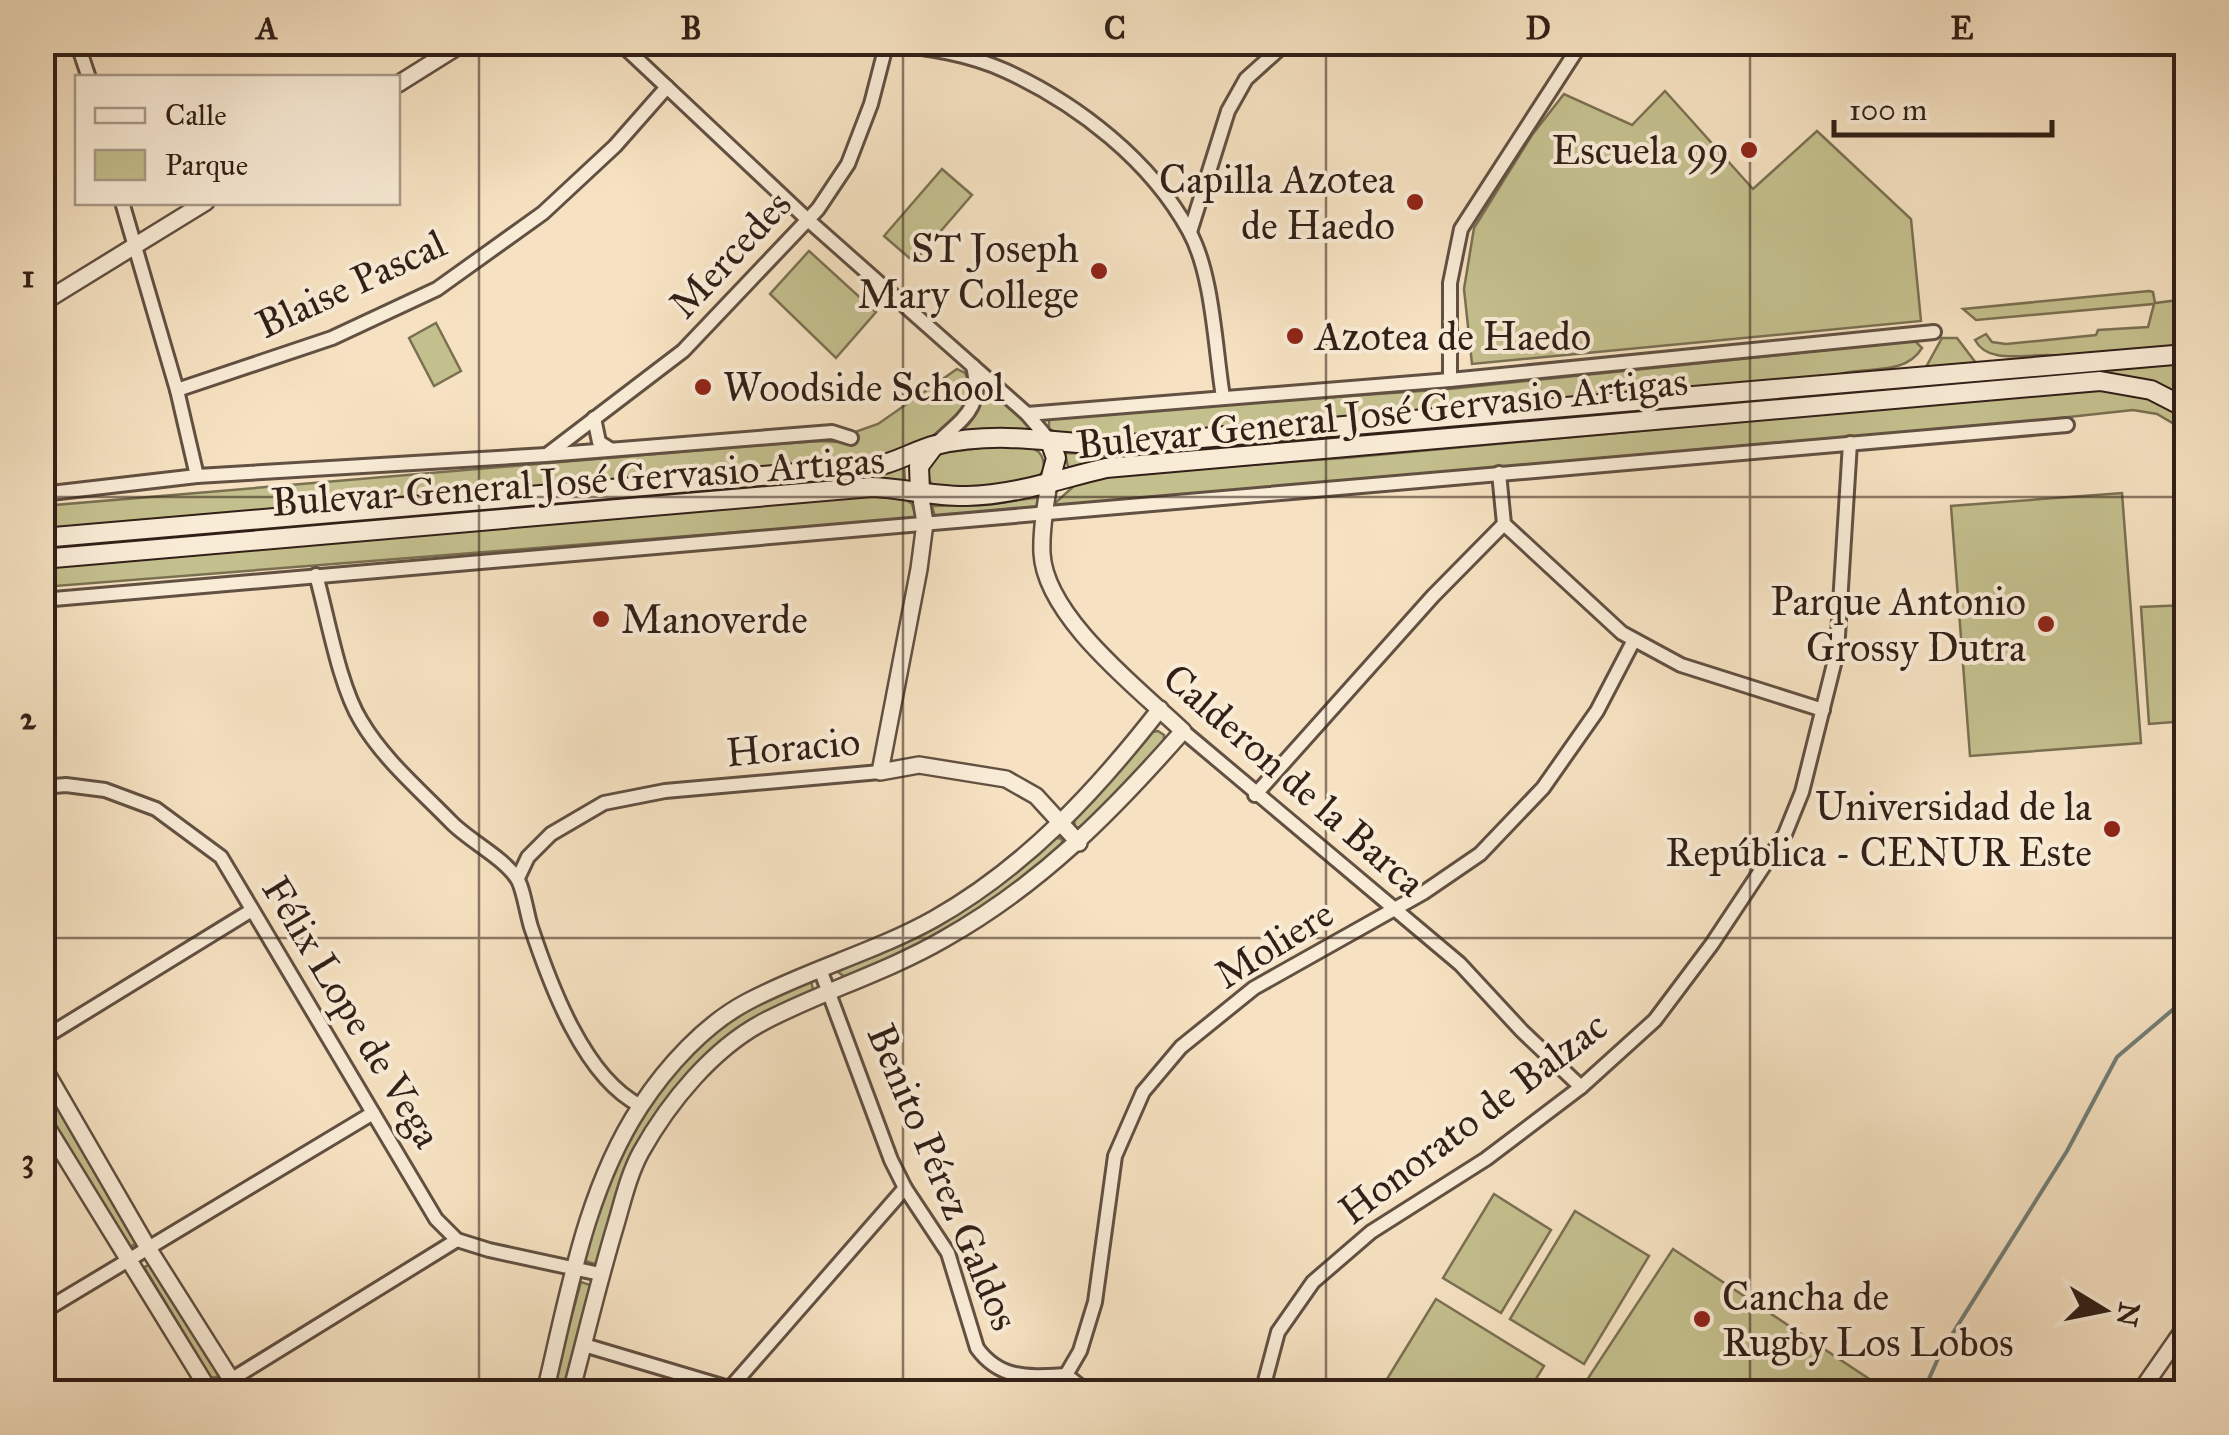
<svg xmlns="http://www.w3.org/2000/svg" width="2229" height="1435" viewBox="0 0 2229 1435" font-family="'IM FELL Great Primer',serif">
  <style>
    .green { fill: #c4c08e; stroke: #7a7052; stroke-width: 2.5 }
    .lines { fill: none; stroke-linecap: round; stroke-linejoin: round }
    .stream { stroke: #727e76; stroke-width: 4 }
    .minor-casing { stroke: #625042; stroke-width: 18 }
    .tertiary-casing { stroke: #625042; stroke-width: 20 }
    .secondary-casing { stroke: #311f17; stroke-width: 22 }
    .minor { stroke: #f9ecd7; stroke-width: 12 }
    .tertiary { stroke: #f9ecd7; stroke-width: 15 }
    .secondary { stroke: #f9ecd7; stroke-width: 18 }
    .grid { fill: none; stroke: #311f17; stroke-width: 2.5; stroke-opacity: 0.55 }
    .poi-dot { fill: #8f2418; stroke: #f9ecd7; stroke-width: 4 }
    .labels { text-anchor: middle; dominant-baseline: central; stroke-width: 8; stroke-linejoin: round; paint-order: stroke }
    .poi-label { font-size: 40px; fill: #311f17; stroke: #f9ecd7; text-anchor: end }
    .street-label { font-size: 40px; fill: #311f17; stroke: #f9ecd7 }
    .neatline { fill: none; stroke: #311f17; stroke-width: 4 }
    .grid-label { font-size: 32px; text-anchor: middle; font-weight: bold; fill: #311f17 }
  </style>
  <rect width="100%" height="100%" fill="#f6e2c2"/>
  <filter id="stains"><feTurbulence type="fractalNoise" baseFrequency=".002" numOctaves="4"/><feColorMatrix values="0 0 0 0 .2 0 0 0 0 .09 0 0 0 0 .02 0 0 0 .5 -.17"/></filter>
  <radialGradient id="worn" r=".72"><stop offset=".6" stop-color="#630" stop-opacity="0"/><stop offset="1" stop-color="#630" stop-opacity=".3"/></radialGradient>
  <g class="green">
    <path d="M1665,91L1753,189L1817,131L1911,219L1921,321L1472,364L1464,289L1474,228L1532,135L1564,94L1632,125Z"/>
    <path d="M942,169L972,195L914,262L884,236Z"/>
    <path d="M809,251L876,312L836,358L770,294Z"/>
    <path d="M2149,291L2153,292L2155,303L2186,299V347L2065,357C2039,349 1990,369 1975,340L1986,334L1992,342L2006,344L2096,335L2098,330L2148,327L2154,304L1976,320L1963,309Z"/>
    <path d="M436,323L461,371L434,386L409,338Z"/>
    <path d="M1942,338H1957L1976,363L1926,367Z"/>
    <path d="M1915,341L1922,348C1903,379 1859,364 1830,377L1113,439L1060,434L1049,429V417L1449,389Z"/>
    <path d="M2186,362V399C2157,384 2133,377 2100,375L1069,471L1065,453L1134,454Z"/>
    <path d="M957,369L965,373L972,385C962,436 905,449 861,460L43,531V506L749,446L820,441L856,443L858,437L855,432L878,424Z"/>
    <path d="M983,381L1038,430L957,434C969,415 987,406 983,381Z"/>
    <path d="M2098,389L2142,396L2186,416V431L2157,414L2133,410L1923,433L1772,443L1056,507L1054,504L1075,485L1109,475L1344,458Z"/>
    <path d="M1005,445C1024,446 1045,444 1044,469L1036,481L939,489L931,484L927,470L929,459L940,453Z"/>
    <path d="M904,466L905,483L43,550V546L875,475Z"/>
    <path d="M2122,493L2141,743L1970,756L1951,506Z"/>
    <path d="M854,494L906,500L912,504L916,518L43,587V568Z"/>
    <path d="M1041,497L1038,511L935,517L932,506L991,504Z"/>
    <path d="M2186,605V721L2149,724L2141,607Z"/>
    <path d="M1158,731L1164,735V740L1125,786L1083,828L1075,827L1074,819L1152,732Z"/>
    <path d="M1054,837L1062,839V848L1010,892L942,935L845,977L838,972V968L936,924Z"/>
    <path d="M811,980L813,990L756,1017L734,1034L658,1114L598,1260L594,1264L586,1261L584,1257C596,1220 606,1181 623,1146C649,1094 696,1039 747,1008C766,996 790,989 811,980Z"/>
    <path d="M42,1080L137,1243L128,1248L43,1105Z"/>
    <path d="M1494,1194L1551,1230L1501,1313L1443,1278Z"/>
    <path d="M1575,1211L1649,1256L1584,1364L1510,1319Z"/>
    <path d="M1673,1249L1889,1392H1586L1581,1389Z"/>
    <path d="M151,1264L221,1376L211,1378L144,1267Z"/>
    <path d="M581,1282L590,1285L591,1289L564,1392H551Z"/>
    <path d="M1436,1299L1544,1366L1528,1392H1379Z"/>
  </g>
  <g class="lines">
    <path class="stream" d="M1923,1392L1941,1352L2067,1151L2117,1057L2183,1001"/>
    <defs>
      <g id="minor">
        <path d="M77,42L89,78"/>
        <path d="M619,42L808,220L1027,414L1050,441"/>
        <path d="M887,43C927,48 969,54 1006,71C1078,104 1151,161 1189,231C1213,274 1215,348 1223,397"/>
        <path d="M122,202L177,390L197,476"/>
        <path d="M1190,232L1228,111L1246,79L1287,42"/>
        <path d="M1450,380V283L1461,229L1582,42"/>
        <path d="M177,390L332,338L437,289L543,213L615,146L667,87"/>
        <path d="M1027,414L1450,380L1934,332"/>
        <path d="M594,418L599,442L610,449"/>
        <path d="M936,444C965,416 983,409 973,366"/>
        <path d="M548,454L683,351L818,209L848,164L871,104L887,42"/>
        <path d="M1499,473L1504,524L1622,633L1681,665L1823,710"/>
        <path d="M42,494L197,476L546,455L832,432L851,438"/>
        <path d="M316,575C328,618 339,685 361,721C384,760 421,791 452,823C470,841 502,857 516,877C523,885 527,915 531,927C550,984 584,1078 641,1106"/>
        <path d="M42,600L2067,425"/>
        <path d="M1183,731L1460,964L1522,1031L1581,1087"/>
        <path d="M42,787L66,785L105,790L156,809L221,857L436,1219L457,1240L489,1250L600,1274"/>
        <path d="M1255,795L1433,596L1504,524"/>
        <path d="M518,878L528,857L551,834L604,803L665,791L880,772"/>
        <path d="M820,969L891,1160L905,1188L948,1253L977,1348C1000,1380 1029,1377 1066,1375L1088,1392"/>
        <path d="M42,1039L252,910"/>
        <path d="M42,1312L373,1113"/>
        <path d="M584,1345L742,1392"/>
        <path d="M1066,1375L1080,1351L1095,1302L1115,1156L1143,1092L1181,1047L1254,988L1423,893L1480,854L1543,788L1597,711L1634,640"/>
        <path d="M731,1387L905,1188"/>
        <path d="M211,1392L457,1240"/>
        <path d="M1262,1392L1278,1332L1313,1282L1371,1232L1486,1159L1581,1087L1655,1020L1712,944L1785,834L1802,792L1837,652L1850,443"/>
      </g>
      <g id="tertiary">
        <path d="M398,84L465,42"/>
        <path d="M42,303L206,202"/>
        <path d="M920,492L925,523L919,569L880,772L919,765L1006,779L1036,796L1079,843"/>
        <path d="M42,1065L148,1248L239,1392"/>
        <path d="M42,1119L210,1392"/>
        <path d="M545,1392C568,1297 585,1191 640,1107C666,1067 705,1024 747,1002C807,970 875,952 934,919C1026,867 1096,791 1160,709"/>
        <path d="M571,1392C586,1336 599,1280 616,1224C623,1200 629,1174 641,1152C669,1102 713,1048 765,1021C823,991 887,972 944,939C1040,885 1111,813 1183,731C1139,689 1045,617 1042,553C1041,530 1045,506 1049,484"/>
        <path d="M2140,1392L2186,1326"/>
      </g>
      <g id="secondary">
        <path d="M1049,484L1056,458L1050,441"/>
        <path d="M920,492L919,466L934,446"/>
        <path d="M42,538L877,466C897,462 916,450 936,445C993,431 1051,441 1108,446L2186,354"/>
        <path d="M42,559L872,487C904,488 935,497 967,496C1015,495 1059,479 1106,468L2100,381L2151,390L2186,408"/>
      </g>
    </defs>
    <use href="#minor" class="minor-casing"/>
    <use href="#tertiary" class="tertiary-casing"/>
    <use href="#secondary" class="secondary-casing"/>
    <use href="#minor" class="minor"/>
    <use href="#tertiary" class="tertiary"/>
    <use href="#secondary" class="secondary"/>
  </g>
  <path class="grid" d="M479,42V1392M903,42V1392M1326,42V1392M1750,42V1392M42,497H2186M42,938H2186"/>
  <g class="poi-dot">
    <circle cx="1749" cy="150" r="10"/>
    <circle cx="1415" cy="202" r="10"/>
    <circle cx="1099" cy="271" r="10"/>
    <circle cx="1295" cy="336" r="10"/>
    <circle cx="703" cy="387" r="10"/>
    <circle cx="601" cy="619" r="10"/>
    <circle cx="2046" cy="624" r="10"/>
    <circle cx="2112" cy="829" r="10"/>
    <circle cx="1702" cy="1319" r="10"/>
  </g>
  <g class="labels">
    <g class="poi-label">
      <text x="1729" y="150">Escuela 99</text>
      <text x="1395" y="179">Capilla Azotea<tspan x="1395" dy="46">de Haedo</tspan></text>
      <text x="1079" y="248">ST Joseph<tspan x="1079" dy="46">Mary College</tspan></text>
      <text x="1315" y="336" text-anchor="start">Azotea de Haedo</text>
      <text x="723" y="387" text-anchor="start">Woodside School</text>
      <text x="2026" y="601">Parque Antonio<tspan x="2026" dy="46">Grossy Dutra</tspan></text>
      <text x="621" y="619" text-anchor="start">Manoverde</text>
      <text x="2092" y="806">Universidad de la<tspan x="2092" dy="46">República - CENUR Este</tspan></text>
      <text x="1722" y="1296" text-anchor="start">Cancha de<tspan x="1722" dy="46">Rugby Los Lobos</tspan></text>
    </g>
    <g class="street-label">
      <text transform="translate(730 254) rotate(-47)">Mercedes</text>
      <text transform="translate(351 284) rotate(-25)">Blaise Pascal</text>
      <text transform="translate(1382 413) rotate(-6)">Bulevar General José Gervasio Artigas</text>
      <text transform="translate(578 481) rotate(-4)">Bulevar General José Gervasio Artigas</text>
      <text transform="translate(793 747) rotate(-5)">Horacio</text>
      <text transform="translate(1294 780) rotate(41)">Calderon de la Barca</text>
      <text transform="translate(1274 944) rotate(-32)">Moliere</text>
      <text transform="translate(352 1012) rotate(59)">Félix Lope de Vega</text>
      <text transform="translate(1473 1118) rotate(-37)">Honorato de Balzac</text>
      <text transform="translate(943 1177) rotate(67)">Benito Pérez Galdos</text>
    </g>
  </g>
  <rect width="2229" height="1435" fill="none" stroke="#f6e2c2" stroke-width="110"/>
  <rect x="75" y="75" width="325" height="130" fill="#f9ecd7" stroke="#a99a8a" stroke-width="2.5"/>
  <rect x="95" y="108" width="50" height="15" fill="#f9ecd7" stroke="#a99a8a" stroke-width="2.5"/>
  <text x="165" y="125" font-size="30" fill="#311f17">Calle</text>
  <rect x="95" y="150" width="50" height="30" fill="#c4c08e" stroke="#a99a8a" stroke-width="2.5"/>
  <text x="165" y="175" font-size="30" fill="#311f17">Parque</text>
  <g transform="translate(2104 1310) rotate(100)" stroke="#f9ecd7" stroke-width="8" paint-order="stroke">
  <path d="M0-8L18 38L0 25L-18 38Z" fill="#311f17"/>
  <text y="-15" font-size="28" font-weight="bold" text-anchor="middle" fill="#311f17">N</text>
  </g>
  <path d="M1834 120v15h218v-15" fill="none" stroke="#311f17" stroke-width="5"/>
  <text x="1849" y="120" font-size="30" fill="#311f17" stroke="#f9ecd7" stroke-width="8" paint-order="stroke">100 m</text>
  <rect x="55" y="55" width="2119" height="1325" class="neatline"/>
  <g class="grid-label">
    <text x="267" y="39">A</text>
    <text x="691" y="39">B</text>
    <text x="1115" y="39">C</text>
    <text x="1538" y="39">D</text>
    <text x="1962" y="39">E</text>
    <text x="28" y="287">1</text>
    <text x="28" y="729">2</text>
    <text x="28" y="1171">3</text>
  </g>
  <rect width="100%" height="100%" filter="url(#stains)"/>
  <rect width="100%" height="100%" fill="url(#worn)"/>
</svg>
